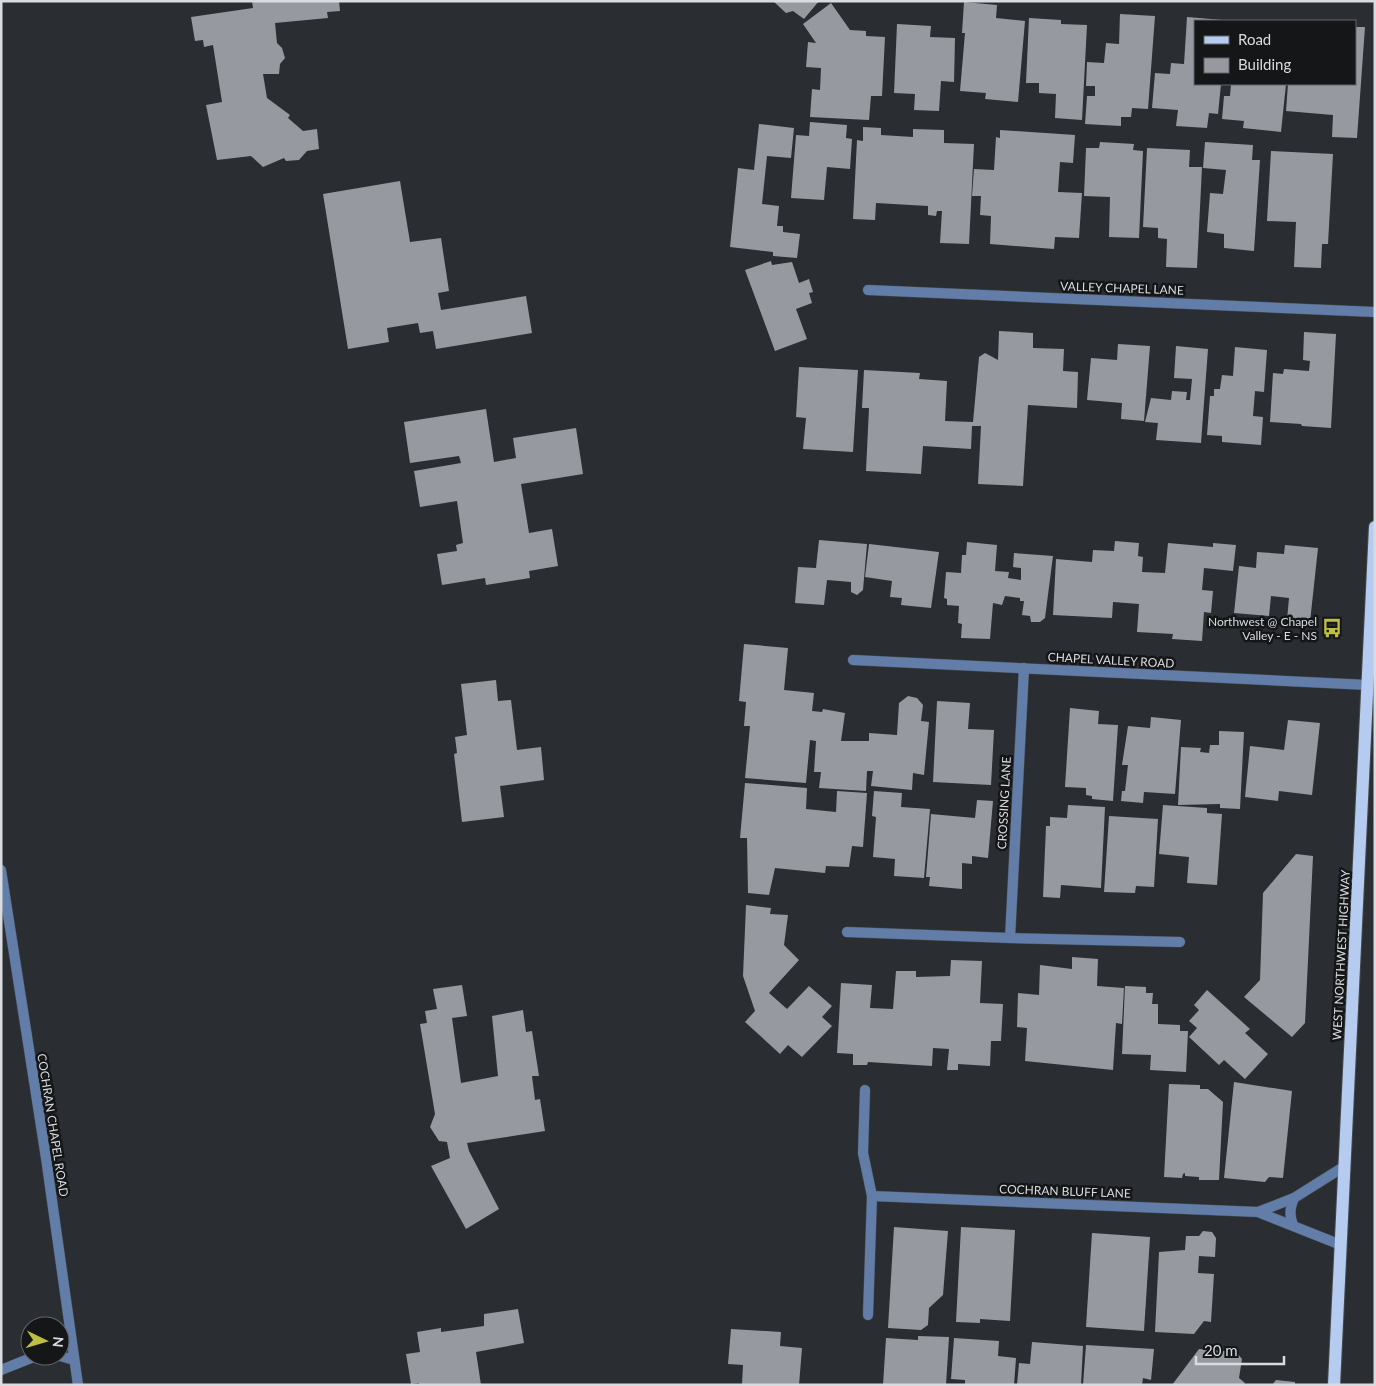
<svg xmlns="http://www.w3.org/2000/svg" width="1376" height="1386" viewBox="0 0 1376 1386" font-family="Lato,sans-serif">
  <style>
    .building { fill: #969aa0 }
    .lines { fill: none; stroke-linecap: round; stroke-linejoin: round }
    .lane-casing { stroke: #464a4f; stroke-width: 11 }
    .street-casing { stroke: #464a4f; stroke-width: 11 }
    .primary-casing { stroke: #464a4f; stroke-width: 14 }
    .lane { stroke: #617da8; stroke-width: 10 }
    .street { stroke: #617da8; stroke-width: 10 }
    .primary { stroke: #b5ccf0; stroke-width: 12 }
    .labels { text-anchor: middle; dominant-baseline: central; stroke-width: 5; stroke-linejoin: round; paint-order: stroke }
    .street-label { font-size: 12px; fill: #d9dbdf; stroke: #141618 }
    .poi-label { font-size: 12px; fill: #d9dbdf; stroke: #141618; text-anchor: end }
  </style>
  <rect width="100%" height="100%" fill="#2a2e33"/>
  <g class="building">
    <path d="M252,1H339L340,11L327,12L328,18L275,23L277,43L282,48L285,58L280,64L279,74H263L267,98L290,115L288,118L303,131L317,129L319,149L307,151L299,160L286,161L284,158L263,167L251,156L217,160L206,105L222,102L213,45L204,47L203,40L195,41L191,17L253,8Z"/>
    <path d="M773,1H819L804,19L793,11L786,13Z"/>
    <path d="M964,2L997,5L996,18L1025,21L1018,102L985,99L986,93L960,91L965,33H962Z"/>
    <path d="M831,3L850,30L866,31V36L885,37L882,96H871L869,120L810,117L812,89L820,90L821,68L806,67L808,42L816,43L803,24Z"/>
    <path d="M1120,14L1155,16L1148,109L1132,108L1131,117H1121V126L1085,124L1087,96H1095V86H1086L1087,62L1104,63L1106,43L1119,44Z"/>
    <path d="M1187,17L1223,20V21H1195V84H1221L1218,114L1209,113L1207,128L1176,126L1178,110L1152,108L1155,73L1170,74L1171,63L1184,64Z"/>
    <path d="M1029,18L1061,20V24L1087,25L1082,120L1055,118L1056,94L1039,93V83H1026Z"/>
    <path d="M897,24L931,26L930,37L955,38L954,82L941,81L939,111L914,110L915,94L894,93Z"/>
    <path d="M1355,27H1365L1357,138L1332,137L1333,115L1286,111L1288,84H1355Z"/>
    <path d="M1231,84H1286L1281,132L1243,128L1244,121L1222,119L1224,96H1230Z"/>
    <path d="M810,122L847,125L846,138L852,139L850,169L827,167L824,200L791,198L796,135L809,136Z"/>
    <path d="M759,124L794,128L791,158L767,156L762,204L779,206L777,226H783V232L800,234L797,258L773,256V252L730,247L738,168L754,170Z"/>
    <path d="M863,127L881,128V135L913,137V129L944,130V143L974,144L969,244L940,243L942,211H937L936,216L928,215V206L876,203L875,220L853,219L857,140L863,141Z"/>
    <path d="M1000,130L1075,135L1073,163L1060,162L1058,192L1082,193L1079,238L1055,237L1054,249L990,244L991,216L980,215L981,196H972L974,169L994,170L996,137L1000,138Z"/>
    <path d="M1100,142L1134,144L1133,150L1143,151L1139,238L1109,237L1110,197L1084,196L1086,148H1099Z"/>
    <path d="M1205,142L1253,145L1252,160H1260L1254,251L1224,248V234L1207,232L1210,193L1223,194L1226,170L1203,168Z"/>
    <path d="M1147,148L1190,150L1189,167H1202L1197,268L1166,267L1167,239L1158,238V228L1143,227Z"/>
    <path d="M1271,151L1333,154L1328,244H1322L1321,268L1294,267L1296,222L1267,221Z"/>
    <path d="M400,181L410,242L441,238L449,291L438,293L441,310L526,296L532,333L436,349L433,331L420,333L418,323L387,328L389,342L348,349L323,194Z"/>
    <path d="M771,261L772,265L792,262L799,283L809,279L813,292L809,293L812,303L796,309L807,339L775,351L745,270Z"/>
    <path d="M999,331L1033,333V348L1064,349L1063,371L1078,372L1077,408L1028,405L1023,486L978,484L981,426H972L971,449L923,446L921,474L866,471L869,408H862L864,370L920,373L919,379L947,381L945,421L973,422L979,357L985,353L998,360Z"/>
    <path d="M1304,332L1336,334L1331,428L1302,426L1301,424L1270,422L1273,373L1283,374L1284,369L1309,371L1310,361L1303,360Z"/>
    <path d="M1118,344L1150,346L1144,421L1121,419L1122,403L1087,400L1091,358L1117,360Z"/>
    <path d="M1176,346L1208,349L1201,443L1156,440L1158,423L1145,422L1151,398L1171,400L1172,391L1187,392L1186,400H1190L1192,379L1174,378Z"/>
    <path d="M1235,347L1267,350L1264,392L1255,391L1253,416L1263,417L1261,445L1222,442V436L1207,435L1210,396H1214V389H1220L1222,375L1233,376Z"/>
    <path d="M799,367L858,370L853,452L803,449L806,418L796,417Z"/>
    <path d="M486,409L494,462L516,458L513,438L576,428L583,474L521,484L529,533L552,529L558,566L529,571L530,578L486,585L485,578L442,585L437,554L457,551L456,545L463,543L457,501L420,507L414,471L461,463L459,456L410,463L404,422Z"/>
    <path d="M819,540L867,544L863,590L857,595L851,592V582L827,580L824,605L795,603L798,567L816,568Z"/>
    <path d="M1115,541L1139,543L1138,556L1143,557L1142,572L1165,573L1168,543L1213,547V543L1236,545L1233,571L1204,568L1202,590L1213,591L1211,613L1204,612L1202,641L1172,639L1173,634L1137,632L1139,604L1113,602L1112,618L1053,615L1056,559L1092,562L1093,550L1114,551Z"/>
    <path d="M967,542L997,545L995,571L1009,572L1008,578L1021,580V568L1013,567L1014,553L1053,556L1045,618L1040,622H1031L1030,616L1022,615L1024,601H1020V598L1005,596L1002,605L993,603L990,639L961,638L962,624L958,623L959,606L947,605V599L944,598L946,572L961,573L962,555H966Z"/>
    <path d="M869,544L939,552L931,608L901,605L902,598L890,597L892,581L865,577Z"/>
    <path d="M1285,545L1318,548L1310,622L1287,620L1289,598L1271,596L1269,616L1234,613L1239,566L1256,568L1257,552L1284,554Z"/>
    <path d="M744,644L788,648L784,690L814,693L812,711L822,712L823,709L845,713L841,741H869V733L897,735L899,703L908,696L917,698L923,705L921,721L929,722L924,775L913,773L912,790L871,786L873,771H867L866,791L819,788L821,772H814L816,741L810,740L806,783L745,778L750,726H744L746,702L739,701Z"/>
    <path d="M496,680L498,701L511,700L517,750L541,747L544,780L500,786L504,817L462,822L454,754L457,753L455,737L467,735L461,684Z"/>
    <path d="M937,701L970,703L968,729L994,730L991,785L933,782Z"/>
    <path d="M1070,708L1099,711L1098,724L1118,725L1113,801L1092,799V796L1086,795V788L1065,787Z"/>
    <path d="M1151,717L1181,720L1175,794L1144,792L1143,803L1121,801L1122,791H1125L1128,765H1122L1128,726L1150,728Z"/>
    <path d="M1288,720L1320,723L1312,795L1279,791L1278,801L1245,797L1250,746L1284,750Z"/>
    <path d="M1219,731L1244,732L1240,809L1220,808V804L1178,805L1181,747L1201,748L1200,752L1209,753L1210,745H1219Z"/>
    <path d="M745,783L807,788L806,809L836,812L837,791L867,793L863,847L852,846L849,867L826,866L825,873L775,868L769,895L748,893L747,838H740Z"/>
    <path d="M874,791L902,793L901,807L930,809L924,878L894,876L895,859L873,857L876,817L872,816Z"/>
    <path d="M977,800L993,801L988,858L972,856V864L962,863V889L929,886L930,877H926L931,814L975,818Z"/>
    <path d="M1068,805L1105,807L1101,888L1061,885L1060,898L1043,897L1046,826H1050V817L1067,818Z"/>
    <path d="M1163,805L1207,808V813L1222,814L1217,885L1187,883L1189,857L1159,854Z"/>
    <path d="M1109,816L1158,819L1154,887L1136,886L1135,893L1104,892Z"/>
    <path d="M1296,854L1313,856L1305,1023L1292,1037L1244,997L1260,980L1263,893Z"/>
    <path d="M746,905L771,908L770,914L788,915L784,945L799,960L769,993L787,1009L809,986L832,1006L822,1017L832,1026L802,1057L788,1045L780,1054L745,1022L755,1011L743,976Z"/>
    <path d="M1072,957L1098,959L1097,986L1124,988L1122,1024L1116,1023L1113,1070L1025,1061L1027,1028L1017,1027L1018,993L1039,995L1040,965L1072,969Z"/>
    <path d="M951,960L982,961L980,1003L1003,1004L1001,1041H991L990,1066L958,1064V1070H947L949,1049L933,1048L932,1066L868,1062L867,1065H853V1054L837,1053L841,983L872,985L870,1008L893,1009L896,971H916V977L950,976Z"/>
    <path d="M462,985L467,1016L452,1018L461,1083L498,1076L492,1016L523,1010L526,1032L532,1031L539,1076H532L535,1100L540,1099L545,1131L467,1143L469,1151L499,1209L466,1229L431,1166L450,1158L447,1142L439,1141L430,1127L435,1114L420,1024L427,1023L425,1011L437,1009L433,989Z"/>
    <path d="M1125,986L1146,987V993H1153L1152,1004H1158V1024L1180,1025V1031H1188L1186,1072L1150,1070L1151,1055L1122,1054Z"/>
    <path d="M1207,990L1250,1029L1245,1033L1268,1054L1245,1079L1224,1060L1219,1065L1189,1037L1197,1028L1189,1021L1199,1010L1194,1005Z"/>
    <path d="M1234,1082L1292,1091L1283,1178L1269,1177L1265,1182L1224,1178Z"/>
    <path d="M1169,1084L1200,1085V1089H1208L1223,1102L1219,1180H1199V1177L1185,1176V1173L1183,1174L1182,1178L1164,1177Z"/>
    <path d="M894,1227L948,1231L943,1295L929,1308L928,1325L921,1330L888,1328Z"/>
    <path d="M961,1227L1015,1230L1010,1321L980,1319V1323L956,1322Z"/>
    <path d="M1203,1231L1212,1232L1216,1238L1215,1257L1199,1256L1198,1273L1214,1274L1211,1322L1204,1321L1194,1334L1155,1332L1159,1252L1185,1250L1186,1236H1199Z"/>
    <path d="M1092,1233L1150,1237L1144,1331L1086,1327Z"/>
    <path d="M518,1309L524,1343L476,1352L481,1385H419V1383L411,1384L406,1354L420,1352L417,1332L441,1328V1332L484,1326V1314Z"/>
    <path d="M731,1329L781,1332L780,1346L802,1348L799,1385H742L743,1365L728,1364Z"/>
    <path d="M918,1336L949,1337L946,1385H883L886,1338L918,1340Z"/>
    <path d="M954,1338L999,1341L998,1356L1016,1358L1014,1385H965V1380L951,1379Z"/>
    <path d="M1032,1342L1083,1346L1081,1385H1017L1019,1363L1030,1364Z"/>
    <path d="M1086,1345L1154,1349L1151,1380L1143,1378L1142,1385H1083Z"/>
    <path d="M1199,1349L1236,1352L1242,1359L1239,1378L1245,1383L1243,1385H1172Z"/>
    <path d="M1276,1380L1295,1382V1385H1272Z"/>
  </g>
  <g class="lines">
    <defs>
      <g id="lane">
        <path d="M1293,1225C1289,1215 1290,1208 1294,1198"/>
        <path d="M60,1356L74,1360"/>
        <path d="M1,1370L36,1356"/>
      </g>
      <g id="street">
        <path d="M868,290L1375,312"/>
        <path d="M853,660L1368,685"/>
        <path d="M1,870L46,1158L78,1385"/>
        <path d="M847,932L1010,938L1180,942"/>
        <path d="M1010,938L1024,668"/>
        <path d="M865,1090L863,1153L872,1196L1258,1212L1341,1245"/>
        <path d="M1258,1212L1294,1198L1345,1166"/>
        <path d="M868,1315L872,1196"/>
      </g>
      <path id="primary" d="M1334,1385L1375,527"/>
    </defs>
    <use href="#lane" class="lane-casing"/>
    <use href="#street" class="street-casing"/>
    <use href="#primary" class="primary-casing"/>
    <use href="#lane" class="lane"/>
    <use href="#street" class="street"/>
    <use href="#primary" class="primary"/>
  </g>
  <defs>
    <symbol id="bus-bare" viewBox="-9 -9 18 18"><path d="M-5-6H5V4H4V6H2V4H-2V6H-4V4H-5ZM-3.5-4V0h7V-4ZM-3.5 1.2v1.5H-2V1.2ZM2 1.2v1.5H3.5V1.2Z" fill="#bebe42" stroke="#141618" stroke-width="2.5" paint-order="stroke"/></symbol>
  </defs>
  <g fill-rule="evenodd">
    <use href="#bus-bare" x="1318" y="614" width="28" height="28"/>
  </g>
  <g class="labels">
    <g class="street-label">
      <text transform="translate(1122 288) rotate(2)">VALLEY CHAPEL LANE</text>
      <text transform="translate(1111 660) rotate(3)">CHAPEL VALLEY ROAD</text>
      <text transform="translate(1004 803) rotate(-87)">CROSSING LANE</text>
      <text transform="translate(1341 955) rotate(-87)">WEST NORTHWEST HIGHWAY</text>
      <text transform="translate(53 1125) rotate(81)">COCHRAN CHAPEL ROAD</text>
      <text transform="translate(1065 1191) rotate(2)">COCHRAN BLUFF LANE</text>
    </g>
    <g class="poi-label">
      <text x="1317" y="621">Northwest @ Chapel<tspan x="1317" dy="14">Valley - E - NS</tspan></text>
    </g>
  </g>
  <rect width="1376" height="1386" fill="none" stroke="#d9dbdf" stroke-width="5"/>
  <rect x="1194" y="20" width="162" height="65" fill="#141618" stroke="#636568"/>
  <rect x="1204" y="36" width="25" height="8" fill="#b5ccf0" stroke="#636568"/>
  <text x="1238" y="45" font-size="15" fill="#d9dbdf">Road</text>
  <rect x="1204" y="58" width="25" height="15" fill="#969aa0" stroke="#636568"/>
  <text x="1238" y="70" font-size="15" fill="#d9dbdf">Building</text>
  <g transform="translate(45 1341) rotate(95)"><circle r="24" fill="#141618" stroke="#636568"/>
  <path d="M0-4L9 19L0 12L-9 19Z" fill="#bebe42"/>
  <text y="-8" font-size="14" font-weight="bold" text-anchor="middle" fill="#d9dbdf">N</text>
  </g>
  <path d="M1196 1356v8h88v-8" fill="none" stroke="#d9dbdf" stroke-width="2.5"/>
  <text x="1204" y="1356" font-size="15" fill="#d9dbdf" stroke="#141618" stroke-width="4" paint-order="stroke">20 m</text>
</svg>
